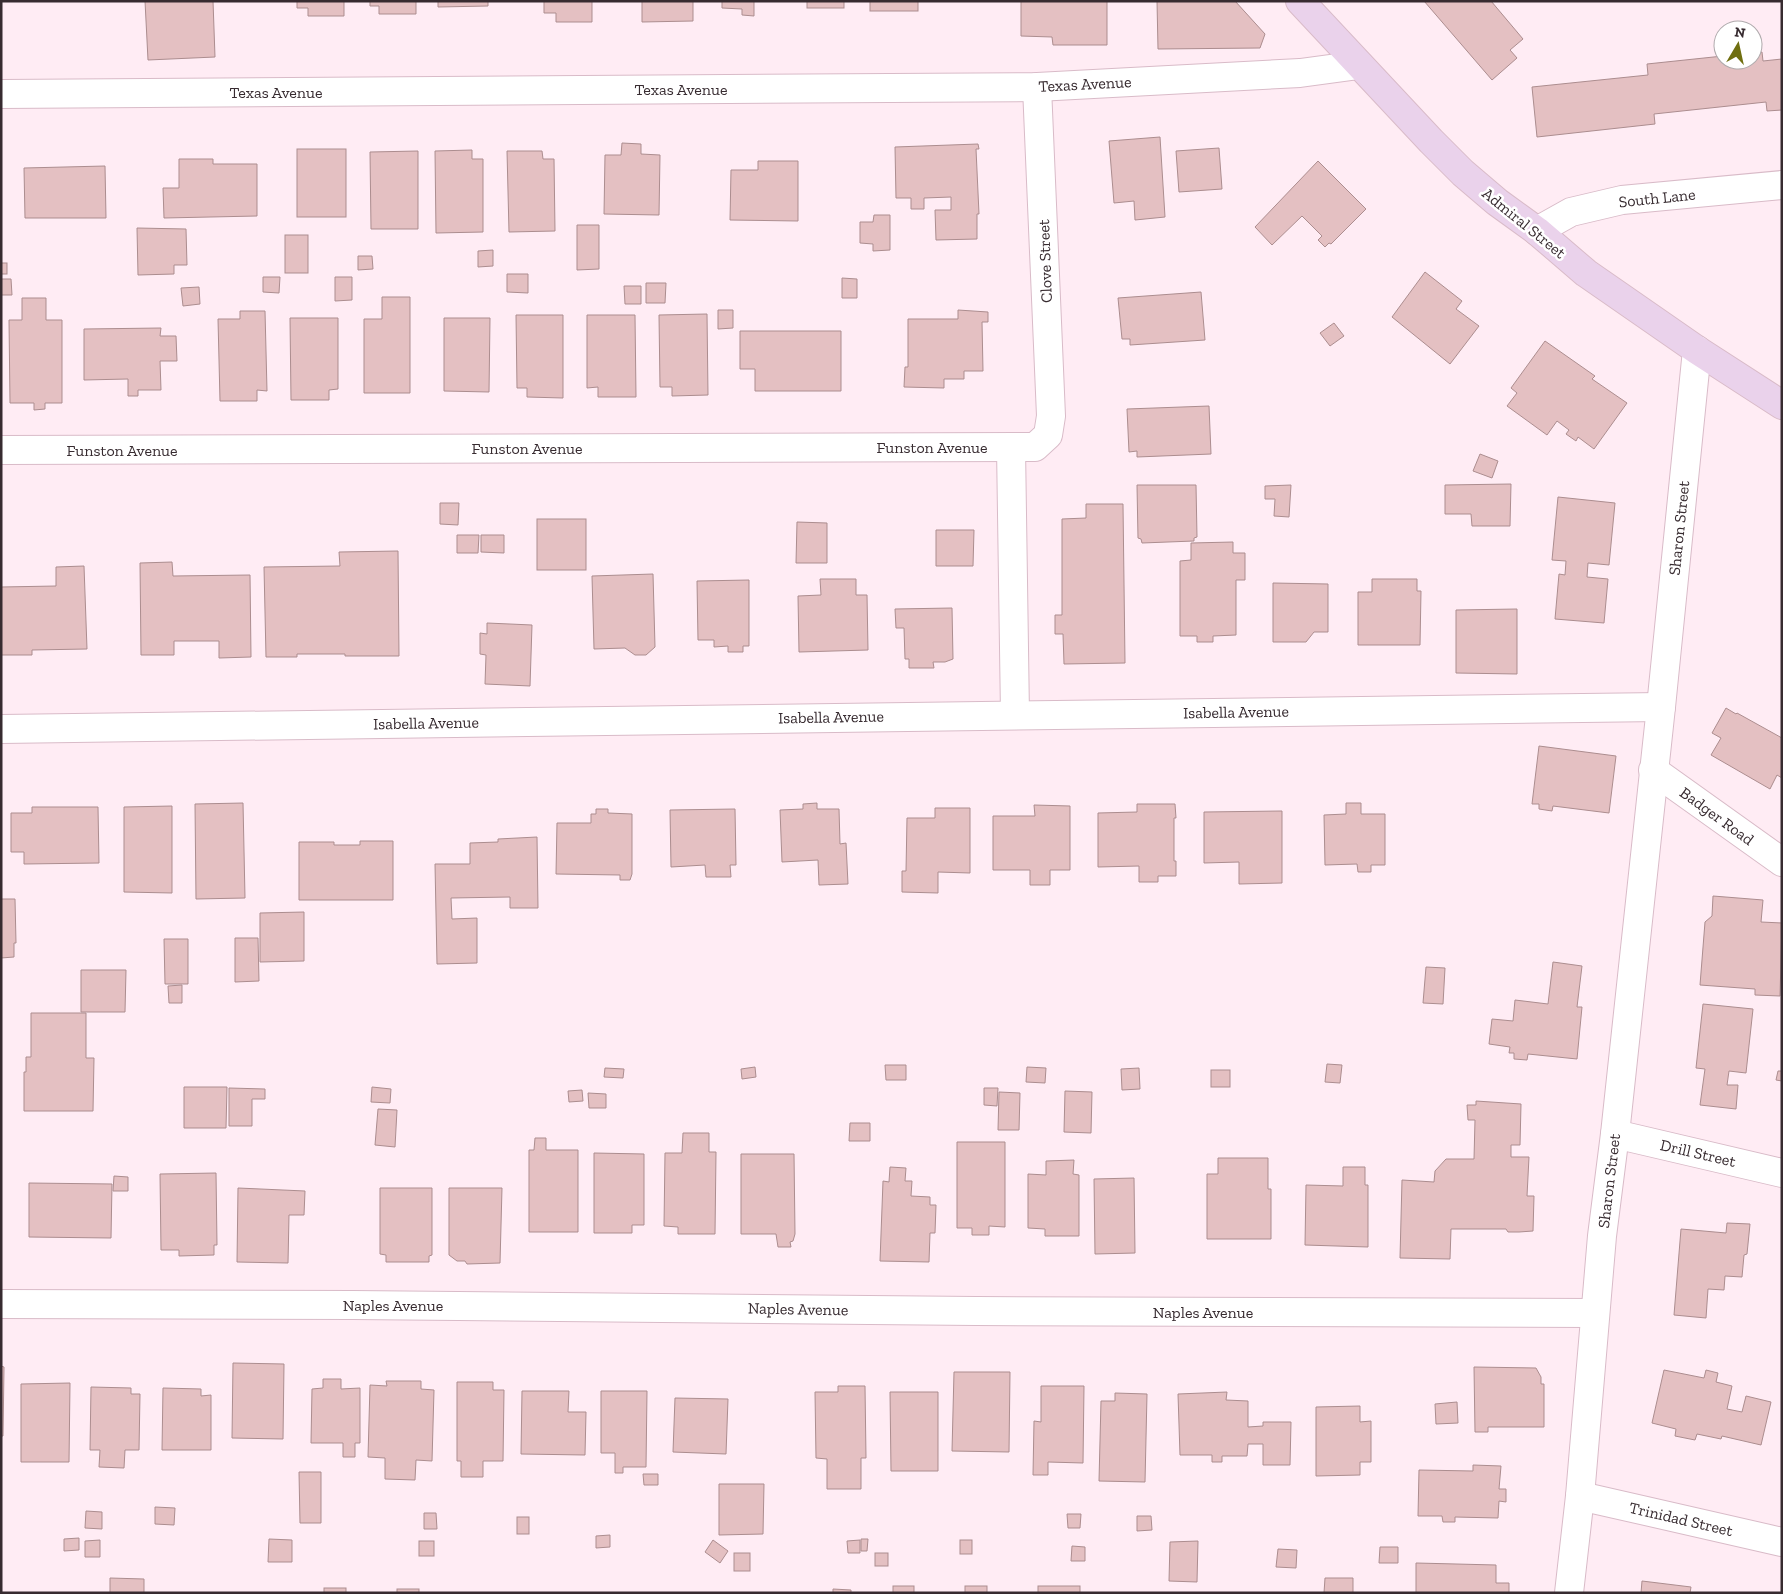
<svg xmlns="http://www.w3.org/2000/svg" width="1783" height="1594" viewBox="0 0 1783 1594" font-family="'Zilla Slab',serif">
  <style>
    .building { fill: #e4c0c2; stroke: #ac8d8f }
    .lines { fill: none; stroke-linecap: round; stroke-linejoin: round }
    .street-casing { stroke: #d9bbc8; stroke-width: 30 }
    .secondary-casing { stroke: #d9bbc8; stroke-width: 30 }
    .street { stroke: #fff; stroke-width: 28 }
    .secondary { stroke: #ead2eb; stroke-width: 28 }
    .labels { text-anchor: middle; dominant-baseline: central; stroke-width: 5; stroke-linejoin: round; paint-order: stroke }
    .street-label { font-size: 16px; fill: #372b30; stroke: #fff }
  </style>
  <rect width="100%" height="100%" fill="#ffecf4"/>
  <g class="building">
    <path d="M145,1H213L215,57L148,60Z"/>
    <path d="M297,1H344V16H308V8H297Z"/>
    <path d="M370,1H416V14H379V6H370Z"/>
    <path d="M438,1H488V6L438,7Z"/>
    <path d="M544,1H592V22H556V13H544Z"/>
    <path d="M642,1H693V21L642,22Z"/>
    <path d="M722,1H754V16L742,15V9L722,8Z"/>
    <rect x="807" y="1" width="37" height="7"/>
    <rect x="870" y="1" width="48" height="10"/>
    <path d="M1021,1H1107V45H1053L1052,37L1021,36Z"/>
    <path d="M1157,1H1235L1265,34L1260,48L1158,49Z"/>
    <path d="M1424,1H1491L1523,39L1510,50L1517,58L1492,80Z"/>
    <path d="M1762,52L1763,61L1782,59V110L1767,111L1766,102L1654,114L1655,124L1537,137L1532,87L1648,75L1647,64L1723,56V60H1753V53Z"/>
    <path d="M1160,137L1165,217L1135,220L1134,201L1114,203L1109,141Z"/>
    <path d="M622,143L641,144V154L660,155L659,215L604,214L605,155H621Z"/>
    <path d="M978,144L979,149H976L979,214H977V239L936,240L935,210H951V197L924,198V209H911V198H896L895,147Z"/>
    <path d="M1219,148L1222,189L1179,192L1176,151Z"/>
    <rect x="297" y="149" width="49" height="68"/>
    <path d="M472,150V159H483V232L436,233L435,151Z"/>
    <path d="M418,151V229H371L370,152Z"/>
    <path d="M507,151H542L543,159H554L555,231L509,232Z"/>
    <path d="M179,159H213V164H257V216L164,218L163,188H179Z"/>
    <path d="M758,161H798V221L730,220L731,170H758Z"/>
    <path d="M1318,161L1366,209L1331,244L1329,243L1325,247L1318,240L1322,236L1302,216L1272,245L1255,227Z"/>
    <path d="M105,166L106,218H25L24,168Z"/>
    <path d="M874,215H890V250L873,251V244L860,243V222H873Z"/>
    <path d="M577,225H599V269L577,270Z"/>
    <path d="M137,228L186,229L187,265H174V274L138,275Z"/>
    <rect x="285" y="235" width="23" height="38"/>
    <path d="M493,250V266L478,267V251Z"/>
    <path d="M358,256H372L373,269L358,270Z"/>
    <rect x="1" y="263" width="6" height="11"/>
    <path d="M1425,272L1462,301L1456,309L1479,326L1450,364L1392,317Z"/>
    <path d="M507,274H528V293L507,292Z"/>
    <path d="M263,277H280L279,293L263,292Z"/>
    <path d="M335,277H352V300L335,301Z"/>
    <path d="M842,278L857,279V298H842Z"/>
    <path d="M1,279H11L12,295H1Z"/>
    <path d="M646,283H666L665,303H646Z"/>
    <path d="M624,286H641V304H625Z"/>
    <path d="M199,287L200,304L183,306L181,288Z"/>
    <path d="M1201,292L1205,340L1130,345V339H1122L1118,298Z"/>
    <path d="M382,297H410V393H364V319H382Z"/>
    <path d="M22,298H46V320H62V403H45V409L34,410V403H10L9,320H22Z"/>
    <path d="M718,310H733V328L718,329Z"/>
    <path d="M958,310L988,312V322H982L983,371H964V379H944V388L904,387L905,367H908V319H958Z"/>
    <path d="M240,311H265L267,391L257,390V401H220L218,319H240Z"/>
    <path d="M707,314L708,395L672,396V387H660L659,315Z"/>
    <path d="M516,315H563V398L527,397V388H517Z"/>
    <path d="M587,315H635L636,397H598V387L587,388Z"/>
    <path d="M290,318H338V389L329,390V400H291Z"/>
    <path d="M444,318H490L489,392L444,391Z"/>
    <path d="M1334,323L1344,336L1330,346L1320,333Z"/>
    <path d="M161,328L160,336H176L177,361H160L161,390H138V396H128V379L84,380V329Z"/>
    <path d="M740,331H841V391H755V369H740Z"/>
    <path d="M1545,341L1595,376L1592,379L1627,403L1594,449L1578,437L1576,441L1566,434L1569,430L1557,421L1547,435L1507,406L1517,393L1511,388Z"/>
    <path d="M1209,406L1211,454L1137,457V451L1129,452L1127,409Z"/>
    <path d="M1480,454L1498,461L1492,478L1473,471Z"/>
    <path d="M1511,484L1510,526H1472L1471,514H1445V485Z"/>
    <path d="M1137,485H1196L1197,537L1194,538V541L1142,543L1141,539L1138,538Z"/>
    <path d="M1291,485L1289,517L1274,516L1275,499H1265V486Z"/>
    <path d="M1558,497L1615,503L1609,565L1588,563L1587,577L1608,579L1604,623L1555,619L1559,574L1565,575L1566,561L1552,560Z"/>
    <path d="M440,503H459L458,525L440,524Z"/>
    <path d="M1086,504H1123L1125,663L1064,664L1063,634H1055V615H1062V519L1086,518Z"/>
    <rect x="537" y="519" width="49" height="51"/>
    <path d="M797,522L827,523V563H796Z"/>
    <path d="M936,530H974L973,566H936Z"/>
    <path d="M457,535H479L478,553H457Z"/>
    <path d="M481,535H504V553L481,552Z"/>
    <path d="M1233,542V553H1245V580H1236V635L1213,636V642H1197V636H1180V561L1191,560V543Z"/>
    <path d="M398,551L399,656H345V654H297V657H266L264,567L340,566L339,552Z"/>
    <path d="M172,562L173,576L250,575L251,657L219,658V641H174V655H141L140,563Z"/>
    <path d="M84,566L87,649L32,650V655H1V587L56,586V567Z"/>
    <path d="M653,574L655,647L646,655H635L625,648L594,649L592,576Z"/>
    <path d="M820,579H856V595H867L868,650L799,652L798,596L821,595Z"/>
    <path d="M1372,579H1417V591H1421L1420,645H1358V592H1372Z"/>
    <path d="M749,580V646H743V652H728V646L714,647V640H698L697,581Z"/>
    <path d="M1273,583L1328,584V632H1314L1306,642H1273Z"/>
    <path d="M952,608L953,659L945,662H933L934,668H909V659H905L904,628H896L895,609Z"/>
    <path d="M1517,609V674L1456,673V610Z"/>
    <path d="M487,623L532,625L530,686L485,684L486,655L480,654V633L487,634Z"/>
    <path d="M1726,708L1736,714L1737,713L1782,738V778L1777,775L1770,789L1711,755L1721,738L1712,733Z"/>
    <path d="M1539,746L1616,756L1609,813L1553,806L1552,811L1539,809V804H1532Z"/>
    <path d="M243,803L245,898L196,899L195,804Z"/>
    <path d="M817,803V809H839L840,844L846,843L848,884L819,885L818,860L782,862L780,810L803,809V804Z"/>
    <path d="M1346,803H1361V814H1385V865H1371V872H1358L1357,864L1325,865L1324,815L1346,814Z"/>
    <path d="M1137,804H1175L1176,818H1174V861H1176V876H1158V882H1139V866L1098,867V813L1137,812Z"/>
    <path d="M1034,805L1070,806V870H1050V885H1030V870H993V816H1035Z"/>
    <path d="M172,806V893L124,892V807Z"/>
    <path d="M32,807H98L99,863L24,864V852H11V813H32Z"/>
    <path d="M935,808H970V873L938,872V893L902,892V871H906L907,818H935Z"/>
    <path d="M596,809H608V813L632,814V874L630,880H620V875L556,874L557,823H591V814H596Z"/>
    <path d="M735,809L736,865H730L731,877H706L705,865L671,867L670,810Z"/>
    <path d="M1282,811V883L1239,884V862L1204,863V812Z"/>
    <path d="M537,837L538,908H510V897L451,898L452,919L477,918V963L437,964L435,864H470V843L498,842V839Z"/>
    <path d="M360,841H393V900H299V842H334V845H360Z"/>
    <path d="M1713,896L1763,900L1761,922L1782,923L1780,996L1755,995V989L1700,985L1705,922L1712,916Z"/>
    <path d="M1,899H15L16,943H14V957L1,958Z"/>
    <path d="M304,912V961L260,962V913Z"/>
    <path d="M235,938H258L259,981L235,982Z"/>
    <path d="M164,939H188V984H165Z"/>
    <path d="M1553,962L1582,966L1577,1007H1582L1577,1059L1528,1054L1527,1060L1514,1059V1053H1509L1510,1047L1489,1044L1492,1019L1513,1021L1515,1000L1548,1004Z"/>
    <path d="M1426,967L1445,968L1443,1004L1423,1003Z"/>
    <path d="M81,970H126L125,1012H81Z"/>
    <path d="M182,985V1003H169L168,986Z"/>
    <path d="M1703,1004L1753,1009L1746,1073L1729,1071L1727,1085H1738L1736,1109L1700,1105L1705,1069L1696,1068Z"/>
    <path d="M31,1013H86V1058H94L93,1111H24V1072H26V1057H31Z"/>
    <path d="M1327,1064L1342,1065L1340,1083L1325,1082Z"/>
    <path d="M885,1065H906V1080H886Z"/>
    <path d="M755,1067L756,1077L742,1079L741,1069Z"/>
    <path d="M1027,1067L1046,1068L1045,1083L1026,1082Z"/>
    <path d="M605,1068L624,1069L623,1078L604,1077Z"/>
    <path d="M1139,1068L1140,1089L1122,1090L1121,1069Z"/>
    <rect x="1211" y="1070" width="19" height="17"/>
    <path d="M1778,1071H1782V1081L1776,1080Z"/>
    <path d="M184,1087H227L226,1128H184Z"/>
    <path d="M372,1087L391,1089L390,1103L371,1102Z"/>
    <path d="M229,1088L265,1089V1099H252V1126H229Z"/>
    <path d="M984,1088H998L997,1106L984,1105Z"/>
    <path d="M582,1090L583,1101L569,1102L568,1091Z"/>
    <path d="M1065,1091L1092,1092L1091,1133L1064,1132Z"/>
    <path d="M999,1092L1020,1093L1019,1130H998Z"/>
    <path d="M588,1093L606,1094V1108H589Z"/>
    <path d="M1476,1101L1521,1104L1520,1145H1511V1157H1529L1527,1196H1534L1533,1231L1519,1232H1508L1506,1229H1451L1450,1259L1400,1258L1402,1180L1434,1182L1435,1171L1446,1159H1474L1475,1120H1468L1467,1105H1476Z"/>
    <path d="M378,1109L397,1110L395,1147L375,1145Z"/>
    <path d="M850,1123H870V1141H849Z"/>
    <path d="M683,1133H709V1152H716L715,1234H678V1227L664,1226L665,1153H682Z"/>
    <path d="M535,1138H546V1150H578V1232H529V1150H534Z"/>
    <path d="M957,1142H1005V1227L989,1226V1235H972V1228H957Z"/>
    <path d="M594,1153L644,1154V1225H632V1233H594Z"/>
    <path d="M741,1154H794L795,1234L793,1241L790,1242L791,1247H778L776,1234H741Z"/>
    <path d="M1218,1158H1268V1189H1271V1239H1207V1174H1218Z"/>
    <path d="M1074,1160L1073,1174L1079,1175V1236H1045V1229L1028,1228V1174L1046,1175V1161Z"/>
    <path d="M890,1167L906,1168L905,1181H912L911,1196L930,1197V1205H936L935,1233H930L929,1262L880,1261L883,1181L889,1182Z"/>
    <path d="M1343,1167H1365V1185H1368V1247L1305,1245L1306,1185L1343,1186Z"/>
    <path d="M216,1173L217,1245H214V1255L179,1256V1250H161L160,1174Z"/>
    <path d="M114,1176L128,1177V1191H113Z"/>
    <path d="M1134,1178L1135,1253L1095,1254L1094,1179Z"/>
    <path d="M29,1183L112,1184L111,1238L29,1237Z"/>
    <path d="M238,1188L305,1191L304,1215H289L288,1263L237,1262Z"/>
    <path d="M380,1188H432V1255L429,1256V1262H386V1255L380,1254Z"/>
    <path d="M449,1188H502L500,1263L467,1264L465,1261H457L449,1255Z"/>
    <path d="M1727,1223L1750,1224L1747,1254L1744,1255L1742,1277L1725,1276L1724,1290L1708,1289L1706,1318L1674,1315L1681,1229L1726,1233Z"/>
    <path d="M233,1363L284,1364L283,1439L232,1438Z"/>
    <path d="M1,1366L4,1367L3,1436H1Z"/>
    <path d="M1474,1367L1536,1368L1541,1377V1384H1544V1427H1488V1432H1475Z"/>
    <path d="M1664,1370L1704,1378L1706,1370L1718,1373L1716,1382L1732,1386L1727,1409L1742,1412L1746,1396L1771,1402L1761,1445L1722,1436L1721,1439L1697,1434L1695,1440L1675,1436L1676,1429L1652,1423Z"/>
    <path d="M954,1372H1010L1009,1452L952,1451Z"/>
    <path d="M323,1379H341V1389L360,1388V1443H355V1457H343V1443H311L312,1389L323,1388Z"/>
    <path d="M386,1381H421V1389L434,1390L432,1461L416,1460L415,1480L385,1479V1458L368,1457L370,1385L387,1386Z"/>
    <path d="M457,1382H493V1390H504L503,1461H483V1477H461V1461H457Z"/>
    <path d="M70,1383L69,1462H21V1384Z"/>
    <path d="M838,1386H865L866,1458H861V1489H827V1459L816,1458L815,1392H838Z"/>
    <path d="M1041,1386H1084L1083,1463L1048,1462V1475H1033L1034,1421L1041,1422Z"/>
    <path d="M91,1387L131,1388V1394H140L139,1450H125L124,1468L99,1467L100,1450H90Z"/>
    <path d="M163,1388L201,1389V1396L211,1395V1450H162Z"/>
    <path d="M522,1391H569L568,1412H586L585,1455L521,1454Z"/>
    <path d="M601,1391H647L646,1467H623V1473H615V1453H601Z"/>
    <path d="M890,1392H938V1471H891Z"/>
    <path d="M1227,1392L1226,1400L1248,1401V1427L1263,1426V1422H1291L1290,1465H1263V1444H1248L1247,1456H1222V1462H1212V1455H1180L1178,1394Z"/>
    <path d="M1115,1393L1147,1394L1145,1482L1099,1481L1101,1401H1115Z"/>
    <path d="M675,1398L728,1399L726,1454L673,1452Z"/>
    <path d="M1457,1402L1458,1423L1436,1424L1435,1404Z"/>
    <path d="M1360,1406V1422L1371,1421V1462H1360V1475L1316,1476V1407Z"/>
    <path d="M1473,1465L1501,1466L1499,1489H1506V1502L1499,1501L1498,1518L1455,1517V1522H1443L1442,1516H1418L1419,1470L1473,1471Z"/>
    <path d="M299,1472H321V1523H300Z"/>
    <path d="M643,1474H658V1485H644Z"/>
    <path d="M719,1484H764L763,1534L719,1535Z"/>
    <path d="M155,1507L175,1508L174,1525L155,1524Z"/>
    <path d="M86,1511L102,1512V1529L85,1528Z"/>
    <path d="M424,1513H436L437,1529H424Z"/>
    <path d="M1067,1514H1081L1080,1528H1068Z"/>
    <path d="M1137,1516H1151L1152,1530L1137,1531Z"/>
    <rect x="517" y="1517" width="12" height="17"/>
    <path d="M610,1535V1547L596,1548V1536Z"/>
    <path d="M79,1538V1550L64,1551V1539Z"/>
    <path d="M269,1539L292,1540V1562H268Z"/>
    <path d="M861,1539H868L867,1551H861Z"/>
    <path d="M100,1540V1557H85V1541Z"/>
    <path d="M713,1540L728,1551L720,1563L705,1552Z"/>
    <path d="M860,1540V1553H848L847,1541Z"/>
    <rect x="960" y="1540" width="12" height="14"/>
    <rect x="419" y="1541" width="15" height="15"/>
    <path d="M1198,1541L1197,1582L1169,1581L1170,1542Z"/>
    <path d="M1072,1546L1085,1547V1561H1071Z"/>
    <path d="M1380,1547H1398V1563H1379Z"/>
    <path d="M1278,1549L1297,1550L1296,1568L1276,1567Z"/>
    <rect x="734" y="1553" width="16" height="18"/>
    <rect x="875" y="1553" width="13" height="13"/>
    <path d="M1416,1563L1496,1565V1583H1509V1593H1416Z"/>
    <path d="M110,1578L144,1579V1593H110Z"/>
    <path d="M1325,1578H1353V1593H1324Z"/>
    <path d="M1642,1581L1691,1587L1690,1593H1641Z"/>
    <rect x="893" y="1586" width="21" height="7"/>
    <rect x="965" y="1586" width="22" height="7"/>
    <rect x="1038" y="1586" width="42" height="7"/>
    <rect x="324" y="1588" width="22" height="5"/>
    <rect x="397" y="1589" width="22" height="4"/>
    <path d="M833,1589L851,1590V1593H833Z"/>
  </g>
  <g class="lines">
    <defs>
      <g id="street">
        <path d="M1,94L1037,87L1300,73L1359,65"/>
        <path d="M1537,231L1571,212L1622,200L1782,185"/>
        <path d="M1011,447L1015,715"/>
        <path d="M1,450L1035,447L1048,435L1051,416L1037,87"/>
        <path d="M1,729L1661,707"/>
        <path d="M1653,770L1782,862"/>
        <path d="M1615,1134L1782,1173"/>
        <path d="M1,1304L353,1305L976,1311L1595,1313"/>
        <path d="M1580,1496L1782,1542"/>
        <path d="M1569,1593L1580,1496L1602,1236L1615,1134L1661,707L1697,350"/>
      </g>
      <path id="secondary" d="M1300,1L1431,141L1463,173L1497,202L1537,231L1586,273L1697,350L1782,405"/>
    </defs>
    <use href="#street" class="street-casing"/>
    <use href="#secondary" class="secondary-casing"/>
    <use href="#street" class="street"/>
    <use href="#secondary" class="secondary"/>
  </g>
  <g class="labels">
    <g class="street-label">
      <text transform="translate(1085 84) rotate(-3)">Texas Avenue</text>
      <text x="681" y="89">Texas Avenue</text>
      <text x="276" y="92">Texas Avenue</text>
      <text transform="translate(1657 198) rotate(-6)">South Lane</text>
      <text transform="translate(1524 223) rotate(39)">Admiral Street</text>
      <text transform="translate(1045 261) rotate(-92)">Clove Street</text>
      <text x="932" y="447">Funston Avenue</text>
      <text x="527" y="448">Funston Avenue</text>
      <text x="122" y="450">Funston Avenue</text>
      <text transform="translate(1679 528) rotate(-84)">Sharon Street</text>
      <text transform="translate(1236 712) rotate(-1)">Isabella Avenue</text>
      <text transform="translate(831 717) rotate(-1)">Isabella Avenue</text>
      <text transform="translate(426 723) rotate(-1)">Isabella Avenue</text>
      <text transform="translate(1717 816) rotate(36)">Badger Road</text>
      <text transform="translate(1698 1153) rotate(13)">Drill Street</text>
      <text transform="translate(1609 1181) rotate(-83)">Sharon Street</text>
      <text x="393" y="1305">Naples Avenue</text>
      <text transform="translate(798 1309) rotate(1)">Naples Avenue</text>
      <text x="1203" y="1312">Naples Avenue</text>
      <text transform="translate(1681 1519) rotate(13)">Trinidad Street</text>
    </g>
  </g>
  <rect width="1783" height="1594" fill="none" stroke="#372b30" stroke-width="5"/>
  <g transform="translate(1738 45) rotate(9)"><circle r="24" fill="#ffffff" stroke="#afaaac"/>
  <path d="M0-4L9 19L0 12L-9 19Z" fill="#706f10"/>
  <text y="-8" font-size="14" font-weight="bold" text-anchor="middle" fill="#372b30">N</text>
  </g>
</svg>
